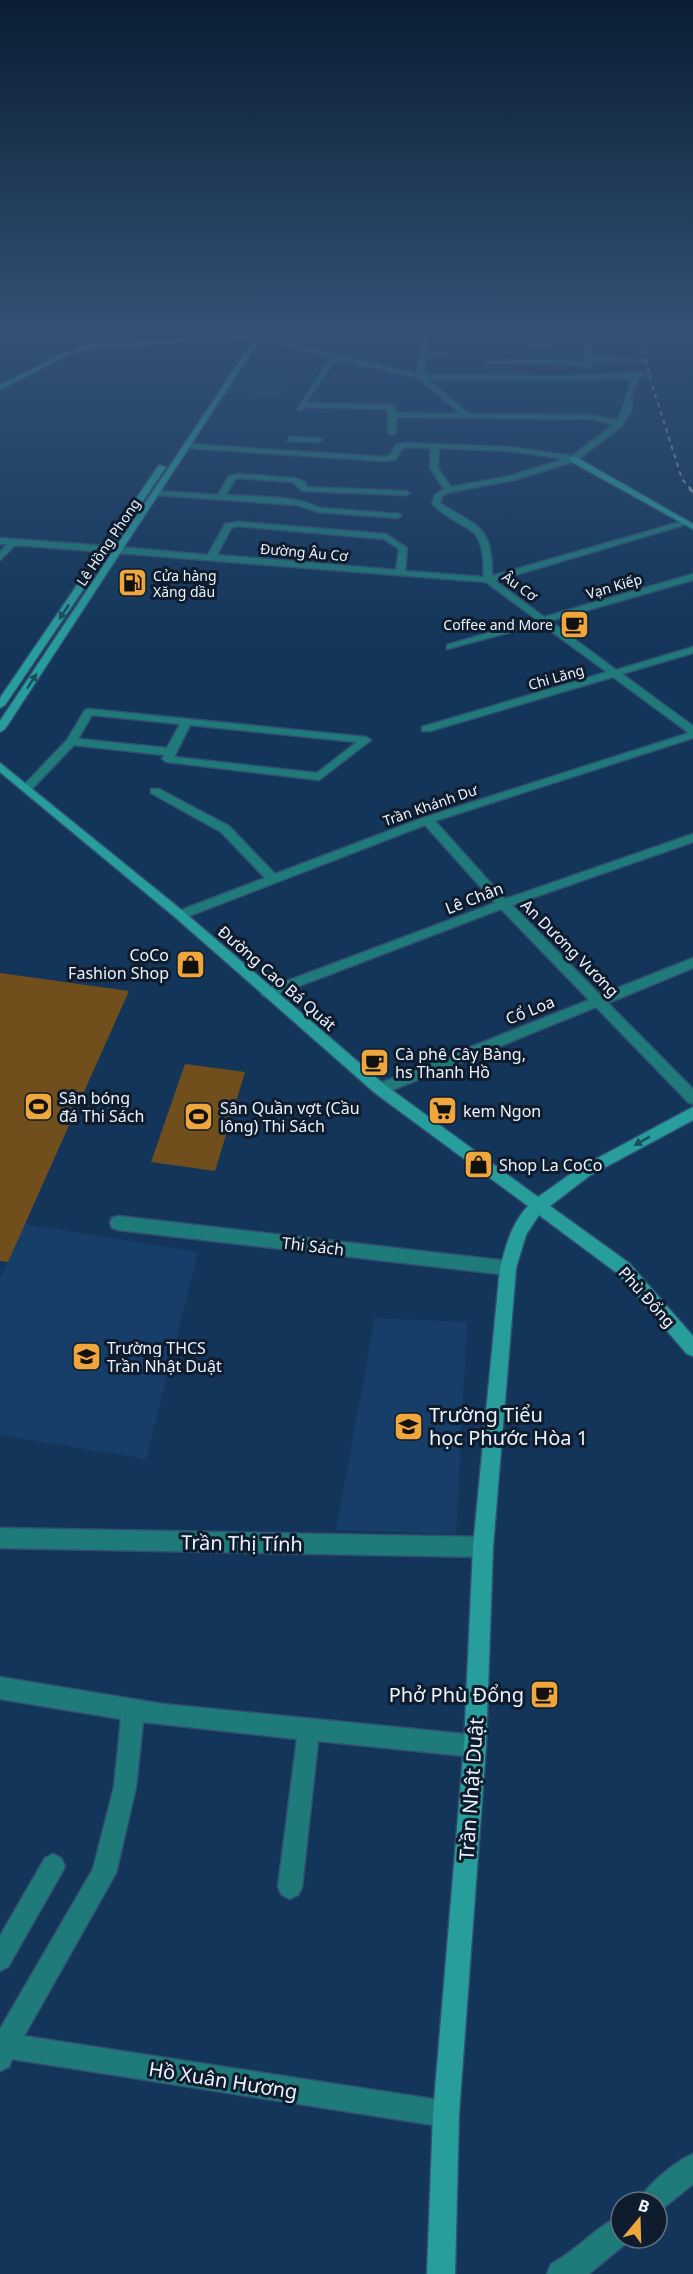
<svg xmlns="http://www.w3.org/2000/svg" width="693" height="2274" viewBox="0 0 693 2274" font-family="'Noto Sans',sans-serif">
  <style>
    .built { fill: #173e69 }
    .green { fill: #714f1d }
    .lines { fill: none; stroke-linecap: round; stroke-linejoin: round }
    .street-casing { stroke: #315071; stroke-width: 3 }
    .secondary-casing { stroke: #315071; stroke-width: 3 }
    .street { fill: #1e7b79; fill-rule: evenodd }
    .secondary { fill: #279e9c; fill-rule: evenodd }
    .rail-far1 { stroke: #8b9eb4; stroke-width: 2; stroke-dasharray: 4.5 4.5; stroke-linecap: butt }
    .rail { stroke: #8b9eb4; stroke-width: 3; stroke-dasharray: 6 6; stroke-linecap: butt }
    .oneway { fill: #185059 }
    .labels { text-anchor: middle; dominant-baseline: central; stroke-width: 6; stroke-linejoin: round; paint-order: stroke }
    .far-street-label { font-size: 14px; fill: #ecf4fd; stroke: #0e1c2d }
    .far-poi-label { font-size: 14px; fill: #ecf4fd; stroke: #0e1c2d; text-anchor: start }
    .street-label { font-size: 16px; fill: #ecf4fd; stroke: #0e1c2d }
    .poi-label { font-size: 16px; fill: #ecf4fd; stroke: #0e1c2d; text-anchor: start }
    .near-poi-label { font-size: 20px; fill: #ecf4fd; stroke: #0e1c2d; text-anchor: start }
    .near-street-label { font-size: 20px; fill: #ecf4fd; stroke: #0e1c2d }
  </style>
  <rect width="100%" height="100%" fill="#13355a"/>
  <g class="built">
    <path d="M245,371L296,373L282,396L232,394Z"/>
    <path d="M24,1224L198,1252L146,1459L0,1435V1280Z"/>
    <path d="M375,1318L467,1322L456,1534L336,1530Z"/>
  </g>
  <g class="green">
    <path d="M0,973L129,991L8,1262L0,1261Z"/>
    <path d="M185,1064L245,1072L215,1171L151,1162Z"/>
  </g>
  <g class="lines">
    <defs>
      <g id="street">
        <path d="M431,330H437L431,336L428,353L459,355L427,357L424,375L564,376L637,373L652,375L639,377L631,397L632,409L622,426L576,461L514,480L451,492L442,496L440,503C479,528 492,525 492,576L687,520V524L495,581L544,617L693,574V580L550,621L616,670L693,647V653L622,674L693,726V738L435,821L505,899L693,834V842L512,905L600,995L693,958V968L608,1003L693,1089V1104L688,1102L596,1007L385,1093H375L373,1089L375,1085L589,1000L501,909L273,996H263L261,993L263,990L495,903L425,825L184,918H176L174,915L176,912L265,878L221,832L151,793V789H159L229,826L275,874L423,818L689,733L613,677L430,731H422V727L607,672L541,624L447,649V645L536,619L486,582L118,553L114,550L118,547L208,555L225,524L238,522L386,534L407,548L405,571L484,577C484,518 468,537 432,504L435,495L444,489L430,468L431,448L406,447L402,449L396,459L385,461L187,448L183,446L187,444L385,457L390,455L396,445L405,443L511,447L572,456L613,425L593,419L396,417V433L392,435L388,433V409L304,407L301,410H297L327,363L334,358L256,338L259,336L417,374L425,336ZM340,360L418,378L461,414L396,413L395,407L392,405L306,403L331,365ZM633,378C626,393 625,408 617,421L593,415L469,414L427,379L564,380ZM439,448L511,451L564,459L510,476L451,487L438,468ZM238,526L384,539L399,549L396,570L217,555L231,528Z"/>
        <path d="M522,330H528L524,335L527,342H549L566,335L564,333L567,330H573L572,332L576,334L571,337L590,341L592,357L649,360L646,362L592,361V367L589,369L586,366L544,363L485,364L487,361L544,359L586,362L585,343L565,340L550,346H525L518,335Z"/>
        <path d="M290,437L318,438L322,440L318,442L287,441Z"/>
        <path d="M239,474L295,478L305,482L306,487L406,491L410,493L406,495L302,491L293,482L239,478L235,480L225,495C253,497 296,495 320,508L400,514L401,516L397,518L318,512L297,505L157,495L153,493L157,491L218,495L229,476Z"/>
        <path d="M0,538L106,546L110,549L106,552L15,545L0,560V552L7,544H0Z"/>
        <path d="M89,709L366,737L371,740L319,780L167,762L162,759L164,755L74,745L31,790H23V786L67,740L85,710ZM92,715L180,724L167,748L78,739ZM190,725L357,742L317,773L174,757Z"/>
        <path d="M118,1216L508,1261L514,1263L516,1268L514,1273L508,1275L118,1230L112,1228L110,1223L112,1218Z"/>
        <path d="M0,1528L483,1537L490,1540L493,1547L490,1554L483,1557L0,1548Z"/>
        <path d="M0,1677L163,1704L475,1735L483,1738L486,1746L483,1754L475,1757L318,1741L302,1887L298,1895L290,1899L282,1895L278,1887L297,1739L143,1722L136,1787L116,1873L24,2036L446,2101L455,2105L459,2114L455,2123L446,2127L12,2059L9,2067L0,2071V2029L93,1869L114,1787L121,1719L0,1699Z"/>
        <path d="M53,1854L61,1858L65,1866L61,1874L8,1967L0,1971V1936L45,1858Z"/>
        <path d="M693,2154V2184L657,2213V2202H639C645,2186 676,2161 693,2154Z"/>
        <path d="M621,2216V2238L631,2239L589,2274H547L551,2264C577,2251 596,2226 621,2216Z"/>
      </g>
      <g id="secondary">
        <path d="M250,336L252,339L92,348L66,356L0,390V385L62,354L91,344Z"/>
        <path d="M255,338L260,339L5,729L0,732V721Z"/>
        <path d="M570,457H576L693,524V529L570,461Z"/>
        <path d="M159,465L166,467L5,705L0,708V698Z"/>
        <path d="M0,763L184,912L385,1085L538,1197L579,1168L693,1107V1120L589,1176L550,1206L629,1263L693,1336V1356L687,1354L617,1273L539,1215L526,1235L516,1268L493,1547L486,1746L459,2114L455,2274H427L433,2114L464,1746L473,1547L500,1268C506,1246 511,1224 528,1206L375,1093L176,918L0,772Z"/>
      </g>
    </defs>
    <use href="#street" class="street-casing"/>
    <use href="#secondary" class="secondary-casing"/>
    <use href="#street" class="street"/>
    <use href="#secondary" class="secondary"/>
    <path class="rail-far1" d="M627,330L645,351L649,375L682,479L691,489"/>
    <path class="rail" d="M689,488L693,492"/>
  </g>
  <defs><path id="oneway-solid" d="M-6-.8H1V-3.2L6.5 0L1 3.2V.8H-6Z" transform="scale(1.5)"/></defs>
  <g class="oneway">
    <use href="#oneway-solid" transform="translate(64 612) rotate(124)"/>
    <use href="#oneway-solid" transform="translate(32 681) rotate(-57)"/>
    <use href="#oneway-solid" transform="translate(642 1141) rotate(151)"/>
  </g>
  <linearGradient id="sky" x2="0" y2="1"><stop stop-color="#0a1d32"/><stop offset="0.51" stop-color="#335176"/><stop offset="1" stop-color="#335176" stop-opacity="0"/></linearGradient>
  <rect width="693" height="648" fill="url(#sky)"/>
  <defs>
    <symbol id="fuel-square" viewBox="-11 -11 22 22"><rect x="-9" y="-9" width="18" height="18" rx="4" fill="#efa73d" stroke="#0e1c2d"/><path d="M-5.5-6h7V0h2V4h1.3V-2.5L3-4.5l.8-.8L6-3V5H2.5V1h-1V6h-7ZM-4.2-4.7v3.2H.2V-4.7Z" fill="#111"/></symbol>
    <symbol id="cafe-square" viewBox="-11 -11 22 22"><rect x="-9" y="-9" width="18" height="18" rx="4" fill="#efa73d" stroke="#0e1c2d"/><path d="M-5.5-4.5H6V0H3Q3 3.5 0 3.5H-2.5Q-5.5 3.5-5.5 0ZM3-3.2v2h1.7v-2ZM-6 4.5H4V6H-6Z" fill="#111"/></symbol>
    <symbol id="shop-square" viewBox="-11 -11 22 22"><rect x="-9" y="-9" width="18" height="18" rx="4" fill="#efa73d" stroke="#0e1c2d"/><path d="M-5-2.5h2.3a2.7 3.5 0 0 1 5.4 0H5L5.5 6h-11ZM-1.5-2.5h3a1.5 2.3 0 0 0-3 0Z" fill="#111"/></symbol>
    <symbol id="stadium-square" viewBox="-11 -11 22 22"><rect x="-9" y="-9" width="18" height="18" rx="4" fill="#efa73d" stroke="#0e1c2d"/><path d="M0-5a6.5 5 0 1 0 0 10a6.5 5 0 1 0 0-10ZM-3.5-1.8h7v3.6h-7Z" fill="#111"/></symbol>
    <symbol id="supermarket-square" viewBox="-11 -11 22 22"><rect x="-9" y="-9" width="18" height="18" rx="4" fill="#efa73d" stroke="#0e1c2d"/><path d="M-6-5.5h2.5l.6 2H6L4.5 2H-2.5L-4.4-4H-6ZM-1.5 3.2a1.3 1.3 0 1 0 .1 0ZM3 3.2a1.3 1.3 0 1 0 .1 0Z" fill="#111"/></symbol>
    <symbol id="school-square" viewBox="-11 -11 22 22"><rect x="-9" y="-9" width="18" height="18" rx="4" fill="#efa73d" stroke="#0e1c2d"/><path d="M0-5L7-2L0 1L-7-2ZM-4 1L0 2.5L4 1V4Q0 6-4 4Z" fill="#111"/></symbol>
  </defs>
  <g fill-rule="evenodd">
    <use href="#fuel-square" x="116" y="566" width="33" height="33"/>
    <use href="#cafe-square" x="558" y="608" width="33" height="33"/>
    <use href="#shop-square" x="174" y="948" width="33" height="33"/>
    <use href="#cafe-square" x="358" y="1046" width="33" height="33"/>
    <use href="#stadium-square" x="22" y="1090" width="33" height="33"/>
    <use href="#supermarket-square" x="426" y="1094" width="33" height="33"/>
    <use href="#stadium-square" x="182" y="1100" width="33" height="33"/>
    <use href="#shop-square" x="462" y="1148" width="33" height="33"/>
    <use href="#school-square" x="70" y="1340" width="33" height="33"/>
    <use href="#school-square" x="392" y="1410" width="33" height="33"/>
    <use href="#cafe-square" x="528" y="1678" width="33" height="33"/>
  </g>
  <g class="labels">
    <g class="far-street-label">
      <text transform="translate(108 542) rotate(-56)">Lê Hồng Phong</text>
      <text transform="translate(304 552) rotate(5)">Đường Âu Cơ</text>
      <text transform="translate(520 586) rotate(36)">Âu Cơ</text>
      <text transform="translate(614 586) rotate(-16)">Vạn Kiếp</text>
      <text transform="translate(556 677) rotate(-16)">Chi Lăng</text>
      <text transform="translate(430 805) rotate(-19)">Trần Khánh Dư</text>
    </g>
    <g class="far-poi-label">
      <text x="153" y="575">Cửa hàng<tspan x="153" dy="16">Xăng dầu</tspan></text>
      <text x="553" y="624" text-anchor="end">Coffee and More</text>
    </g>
    <g class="street-label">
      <text transform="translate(474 898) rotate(-21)">Lê Chân</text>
      <text transform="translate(570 948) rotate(45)">An Dương Vương</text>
      <text transform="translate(277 978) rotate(41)">Đường Cao Bá Quát</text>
      <text transform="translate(530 1010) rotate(-22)">Cổ Loa</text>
      <text transform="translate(313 1246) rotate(7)">Thi Sách</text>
      <text transform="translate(647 1297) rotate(48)">Phù Đổng</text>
    </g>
    <g class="poi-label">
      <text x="169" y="955" text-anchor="end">CoCo<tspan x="169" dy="18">Fashion Shop</tspan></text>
      <text x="395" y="1054">Cà phê Cây Bàng,<tspan x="395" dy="18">hs Thanh Hồ</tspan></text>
      <text x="59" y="1098">Sân bóng<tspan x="59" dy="18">đá Thi Sách</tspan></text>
      <text x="220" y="1108">Sân Quần vợt (Cầu<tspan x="220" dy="18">lông) Thi Sách</tspan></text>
      <text x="463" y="1111">kem Ngon</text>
      <text x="499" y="1165">Shop La CoCo</text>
      <text x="107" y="1348">Trường THCS<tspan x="107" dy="18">Trần Nhật Duật</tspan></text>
    </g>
    <g class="near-poi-label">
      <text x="429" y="1414">Trường Tiểu<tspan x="429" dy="23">học Phước Hòa 1</tspan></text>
      <text x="524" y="1694" text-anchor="end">Phở Phù Đổng</text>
    </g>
    <g class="near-street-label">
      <text transform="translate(242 1543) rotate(1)">Trần Thị Tính</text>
      <text transform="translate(471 1789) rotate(-86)">Trần Nhật Duật</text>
      <text transform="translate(223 2080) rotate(9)">Hồ Xuân Hương</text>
    </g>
  </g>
  <g transform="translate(639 2220) rotate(19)"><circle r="28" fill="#0e1c2d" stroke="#677280" stroke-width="1.5"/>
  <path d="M0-4.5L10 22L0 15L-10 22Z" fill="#efa73d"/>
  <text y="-9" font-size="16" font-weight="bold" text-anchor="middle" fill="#ecf4fd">B</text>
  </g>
</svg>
